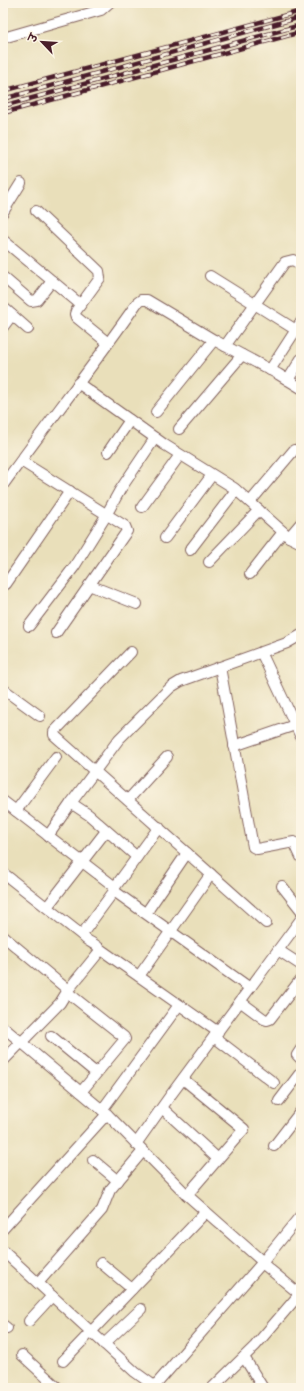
<svg xmlns="http://www.w3.org/2000/svg" width="304" height="1391" viewBox="0 0 304 1391" font-family="'Indie Flower','Playpen Sans Deva',sans-serif">
  <style>
    .lines { fill: none; stroke-linecap: round; stroke-linejoin: round }
    .minor-casing { stroke: #82625d; stroke-width: 12 }
    .minor { stroke: #fff; stroke-width: 10 }
    .rail-casing { stroke: #4a1f2b; stroke-width: 4.5 }
    .rail { stroke: #fcf5e5; stroke-width: 3; stroke-dasharray: 9; stroke-linecap: butt }
  </style>
  <rect width="100%" height="100%" fill="#fcf5e5"/>
  <filter id="ink" filterUnits="userSpaceOnUse"><feTurbulence type="fractalNoise" baseFrequency=".025" numOctaves="2"/><feDisplacementMap in="SourceGraphic" scale="8" xChannelSelector="R" yChannelSelector="G"/><feConvolveMatrix kernelMatrix="1 2 1 2 8 2 1 2 1" color-interpolation-filters="sRGB"/></filter>
  <filter id="wash" filterUnits="userSpaceOnUse"><feTurbulence type="fractalNoise" baseFrequency=".012" numOctaves="4" result="noise"/><feDisplacementMap in="SourceGraphic" scale="16" xChannelSelector="R" yChannelSelector="G"/><feGaussianBlur stdDeviation="0.9" result="paint"/><feColorMatrix in="noise" values="0 0 0 0 0 0 0 0 0 0 0 0 0 0 0 0 0 1.4 0 .05"/><feComposite in="paint" operator="in"/></filter>
  <g filter="url(#wash)">
    <rect width="100%" height="100%" fill="#e9dfba"/>
  </g>
  <g filter="url(#ink)">
    <g class="lines">
      <defs>
        <g id="minor">
          <path d="M3,38L101,10L109,3"/>
          <path d="M36,211L99,271L100,278L76,311L75,314L76,317L108,343"/>
          <path d="M3,212L21,183"/>
          <path d="M3,240L80,304"/>
          <path d="M210,276L296,330"/>
          <path d="M3,277L31,301L37,300L52,281"/>
          <path d="M3,307L28,329"/>
          <path d="M3,327L12,315"/>
          <path d="M225,346L285,262L293,260L301,265"/>
          <path d="M270,370L301,322"/>
          <path d="M288,380L301,359"/>
          <path d="M78,383L165,445L234,488L289,537L301,543"/>
          <path d="M156,412L214,340"/>
          <path d="M179,429L242,355"/>
          <path d="M108,452L130,420"/>
          <path d="M21,461L125,526L127,531L56,633"/>
          <path d="M3,485C47,424 94,365 137,303L141,300H147L214,340L278,374L301,388"/>
          <path d="M250,502L294,450"/>
          <path d="M142,507L180,455"/>
          <path d="M289,537L301,523"/>
          <path d="M165,538L212,475"/>
          <path d="M190,550L236,490"/>
          <path d="M209,562L259,510"/>
          <path d="M250,574L283,532"/>
          <path d="M6,584L70,491"/>
          <path d="M89,585L137,604"/>
          <path d="M29,626L74,567L104,519L120,490L155,438"/>
          <path d="M131,652L54,732V735L266,923"/>
          <path d="M261,652L301,737"/>
          <path d="M220,667L253,847L257,849L294,842L301,857"/>
          <path d="M3,689L40,716"/>
          <path d="M234,746L295,725"/>
          <path d="M128,800L167,757"/>
          <path d="M3,801L115,887L114,891L83,933V936C87,942 95,943 100,949L99,952L68,990L60,1003L3,1061"/>
          <path d="M71,803L89,815L137,857"/>
          <path d="M16,811L56,757"/>
          <path d="M48,836L71,803L119,739L171,687L181,681L287,643L301,635"/>
          <path d="M3,873L83,936"/>
          <path d="M282,886L301,910"/>
          <path d="M115,887L159,827"/>
          <path d="M114,891L250,988"/>
          <path d="M47,907L106,831"/>
          <path d="M146,913L187,853"/>
          <path d="M3,936L68,990"/>
          <path d="M100,949L218,1032"/>
          <path d="M278,950L301,965"/>
          <path d="M139,976L211,874"/>
          <path d="M67,992L124,1037L125,1039L81,1092"/>
          <path d="M241,1002L264,1019L267,1020L270,1019L301,979"/>
          <path d="M3,1027L107,1114L187,1195L263,1262"/>
          <path d="M51,1036L96,1073"/>
          <path d="M214,1037L274,1083"/>
          <path d="M301,1049L297,1055L301,1059"/>
          <path d="M183,1079L244,1129L187,1195"/>
          <path d="M279,1101L301,1072"/>
          <path d="M162,1108L218,1159"/>
          <path d="M102,1110L179,1005"/>
          <path d="M136,1144L170,1096L301,919"/>
          <path d="M274,1146L301,1111"/>
          <path d="M93,1160L118,1181"/>
          <path d="M3,1229L107,1114"/>
          <path d="M3,1251L135,1372L157,1388"/>
          <path d="M101,1263L132,1289"/>
          <path d="M38,1283L102,1210L110,1190L143,1151"/>
          <path d="M29,1321L52,1296"/>
          <path d="M3,1325L7,1328"/>
          <path d="M104,1344L141,1309"/>
          <path d="M22,1355L58,1388"/>
          <path d="M244,1357L263,1388"/>
          <path d="M63,1361L206,1212"/>
          <path d="M153,1388L262,1263"/>
          <path d="M212,1388L255,1346L297,1297V1292L262,1263L301,1215"/>
        </g>
      </defs>
      <use href="#minor" class="minor-casing"/>
      <use href="#minor" class="minor"/>
      <defs>
        <g id="rail">
          <path d="M3,91L301,11"/>
          <path d="M3,99L301,17"/>
          <path d="M3,106L301,25"/>
          <path d="M3,113L301,32"/>
        </g>
      </defs>
      <use href="#rail" class="rail-casing"/>
      <use href="#rail" class="rail"/>
    </g>
  </g>
  <rect width="304" height="1391" fill="none" stroke="#fcf5e5" stroke-width="16"/>
  <g transform="translate(42 42) rotate(295)" stroke="#fcf5e5" stroke-width="3" paint-order="stroke">
  <path d="M0-3L7 15L0 10L-7 15Z" fill="#4a1f2b"/>
  <text y="-6" font-size="11" font-weight="bold" text-anchor="middle" fill="#4a1f2b">उ</text>
  </g>
</svg>
